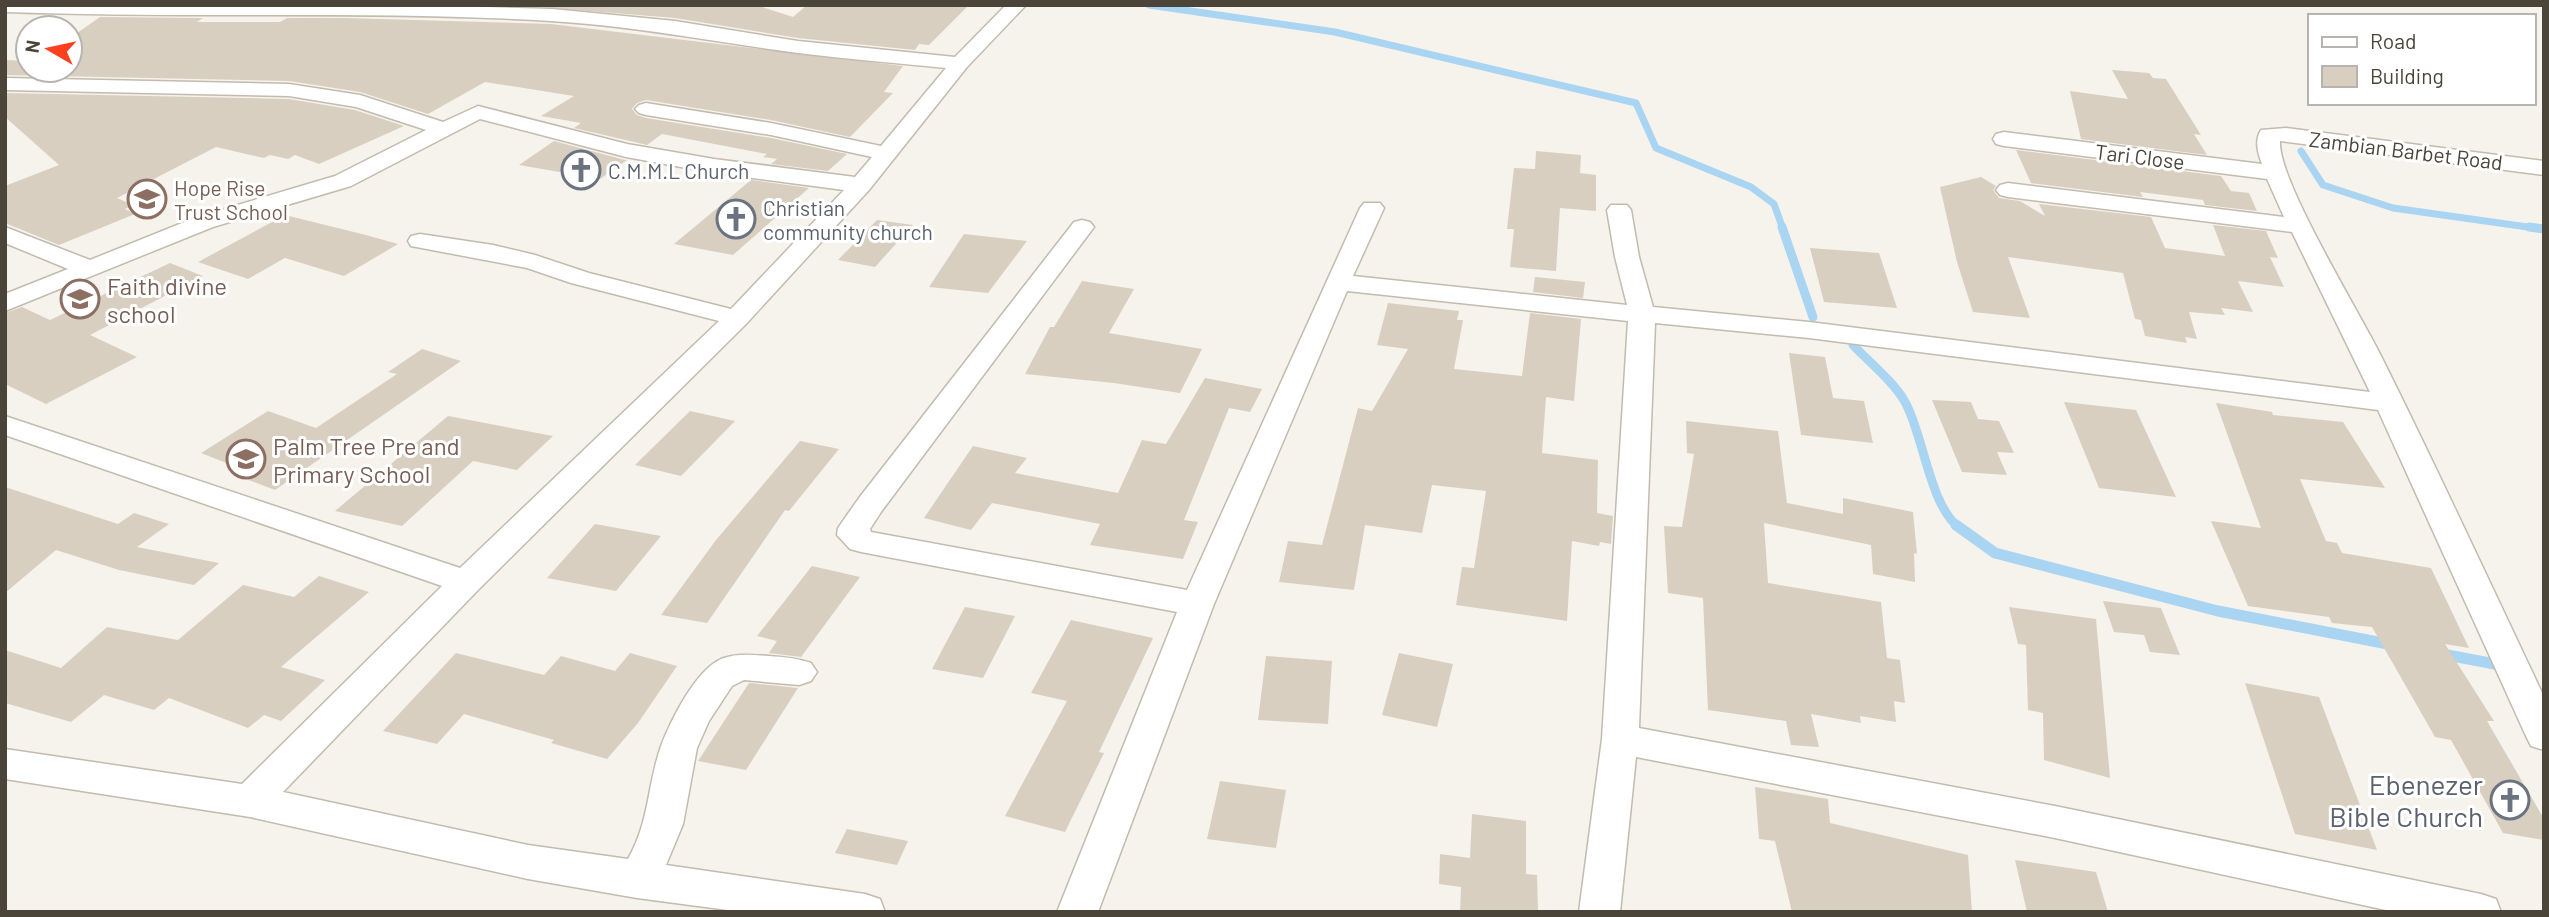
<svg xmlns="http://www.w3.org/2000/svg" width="2549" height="917" viewBox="0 0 2549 917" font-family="Barlow,sans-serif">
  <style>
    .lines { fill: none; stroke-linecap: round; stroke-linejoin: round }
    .stream-far2 { stroke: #a9d4f2; stroke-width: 7 }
    .stream-far1 { stroke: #a9d4f2; stroke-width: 9 }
    .stream { stroke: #a9d4f2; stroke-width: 11 }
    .building { fill: #d8cfc1 }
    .street-casing { stroke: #c2bbae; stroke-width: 3 }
    .street { fill: #fff; fill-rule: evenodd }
    .labels { text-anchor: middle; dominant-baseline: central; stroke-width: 6; stroke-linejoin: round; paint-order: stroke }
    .far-street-label { font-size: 21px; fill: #4b4439; stroke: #fff }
    .far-worship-label { font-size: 21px; fill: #5b616d; stroke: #fff; text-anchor: start }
    .far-education-label { font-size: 21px; fill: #785e54; stroke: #fff; text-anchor: start }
    .education-label { font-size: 24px; fill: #785e54; stroke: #fff; text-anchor: start }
    .near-worship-label { font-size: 28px; fill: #5b616d; stroke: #fff; text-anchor: end }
  </style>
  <rect width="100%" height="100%" fill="#f6f3ec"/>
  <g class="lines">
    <g class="stream-far2">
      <path d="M1149,5L1335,32L1636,103L1656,148L1751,187L1774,204L1783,229"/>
      <path d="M2301,151L2323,185L2393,208L2542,229"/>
    </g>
    <g class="stream-far1">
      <path d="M1782,227L1813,317"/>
      <path d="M2529,227L2544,229"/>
      <path d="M1853,345C1868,361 1895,383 1905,402C1923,433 1930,507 1959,527"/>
    </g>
    <g class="stream">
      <path d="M1956,525L1995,553L2218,611L2393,645"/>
      <path d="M2442,654L2500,665"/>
    </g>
  </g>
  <g class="building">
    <path d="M515,5H756L793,17L807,5H969L929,45L919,44L915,50L798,38L675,18Z"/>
    <path d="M100,17L203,18L197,22H280L287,18H346L551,24L903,66L884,92L893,93L850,137L771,120L646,100L637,103L632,109L637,115L646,118L771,138L847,154L828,171L771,164L777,159L763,157L767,154L662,134L647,145L574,128L581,123L541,116L574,96L485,82L428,114L360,92L289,81L5,75V60L28,61V70H70V38Z"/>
    <path d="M2112,70L2149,73L2153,78L2166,79L2201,135L2194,134L2207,155L2081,139L2070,91L2128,99Z"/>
    <path d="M5,93L289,99L355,110L404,126L319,164L295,155L288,159L270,155L264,158L216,147L117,198L133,205L125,209L135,214L59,245L5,223V186L59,165L5,117Z"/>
    <path d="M554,141L625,160H627L600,179L519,165Z"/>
    <path d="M2016,150L2221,176L2231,191L2249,193L2257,211L2205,205L2203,200L2140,192L2143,197L2031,183Z"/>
    <path d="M1536,151L1581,155L1580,173L1596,175V211L1560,208L1556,271L1510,267L1514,229H1507L1514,168L1535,169Z"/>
    <path d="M1981,177L1996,186L1993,190L1999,198L2020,201L2045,216L2039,204L2151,217L2165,248L2225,256L2213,225L2266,231L2278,258L2270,257L2284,287L2238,281L2253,312L2221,308L2225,315L2189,312L2197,339L2185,337L2187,343L2145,336L2141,320L2135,319L2123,273L2008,257L2030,318L1973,312L1957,262L1940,187Z"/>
    <path d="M751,180L809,188L733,255L674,244Z"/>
    <path d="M285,215L366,235L398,244L344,276L285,258L248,279L198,262Z"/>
    <path d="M877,220L913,225L875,267L838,260Z"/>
    <path d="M964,234L1027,241L988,293L929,287Z"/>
    <path d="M1810,248L1879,253L1897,308L1824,302Z"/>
    <path d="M170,263L203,276L90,335L137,357L46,404L5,384V313L22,307L50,320Z"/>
    <path d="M1535,277L1585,282L1583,298L1533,292Z"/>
    <path d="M1082,281L1134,289L1109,333L1202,349L1180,393L1114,383L1025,374L1050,327H1054Z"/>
    <path d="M1388,303L1459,311L1457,320H1463L1454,369L1522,376L1530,313L1581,319L1574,401L1546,397L1542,453L1598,460L1597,513L1613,516L1611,544L1600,542L1599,546L1572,541L1567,621L1456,605L1462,567L1474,568L1486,491L1432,485L1422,533L1365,525L1354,590L1279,582L1288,541L1322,545L1358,408L1372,411L1408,349L1377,345Z"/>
    <path d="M422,349L461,361L275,490L241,477L249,472L201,453L268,411L316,428L397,374L388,372Z"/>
    <path d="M1789,353L1825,357L1833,398L1864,401L1873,443L1801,435Z"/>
    <path d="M1205,378L1262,389L1250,412L1229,408L1184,520L1198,522L1183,559L1090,545L1100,524L992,503L971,530L924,518L973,446L1027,458L1015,473L1118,493L1142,440L1166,444Z"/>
    <path d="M1932,400L1971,402L1978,419L1999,421L2014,453L1997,452L2007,475L1962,472Z"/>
    <path d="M2064,402L2136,410L2176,497L2099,488Z"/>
    <path d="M2216,403L2272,412L2273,415L2343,422L2385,488L2300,479L2326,541L2337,543L2342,553L2431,568L2469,648L2445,644L2494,721H2487L2544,819V840L2503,833L2451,740L2435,737L2372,627L2332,623L2329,617L2248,606L2211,521L2261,528Z"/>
    <path d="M690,411L735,421L681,476L635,465Z"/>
    <path d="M448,416L553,436L517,470L473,461L402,526L335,511Z"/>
    <path d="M1686,421L1778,431L1787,503L1843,514V498L1913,512L1917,554L1914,553L1915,582L1873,574L1871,545L1764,523L1768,583L1881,602L1887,658L1900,660L1905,703L1894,701L1896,722L1860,716L1861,723L1811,714L1819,747L1791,745L1786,721L1708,710L1703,598L1668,593L1664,526L1682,527L1694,454L1687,453Z"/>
    <path d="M800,441L839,449L789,511L785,510L707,623L661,615L716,540Z"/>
    <path d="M5,487L118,524L134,513L169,524L137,547L219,563L194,585L119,570L56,550L5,593Z"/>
    <path d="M595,524L661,536L616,591L547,578Z"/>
    <path d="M812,566L860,577L801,657L769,653L777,641L757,636Z"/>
    <path d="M319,576L369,592L281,667L325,680L281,721L264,715L248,728L169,698L154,710L104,695L71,722L5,703V650L61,668L107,627L178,640L243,585L294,597Z"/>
    <path d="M2103,601L2161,608L2180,655L2150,652L2144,635L2114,632Z"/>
    <path d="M965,607L1015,616L983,678L932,669Z"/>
    <path d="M2009,607L2096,619L2110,778L2044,760L2043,713L2028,710L2026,645L2018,644Z"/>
    <path d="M1071,620L1153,638L1099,752L1104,753L1065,832L1005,816L1067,701L1031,693Z"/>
    <path d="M456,653L544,675L561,656L615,671L630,653L677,666L638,723L607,759L551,743L554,740L464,714L437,744L383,731Z"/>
    <path d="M1399,653L1453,664L1437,727L1382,715Z"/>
    <path d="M1266,656L1332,661L1328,724L1258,720Z"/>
    <path d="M749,683L798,688L746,770L698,761Z"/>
    <path d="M2245,683L2319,697L2377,850L2295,834Z"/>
    <path d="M1220,781L1286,790L1276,848L1207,839Z"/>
    <path d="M1755,787L1828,799L1830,823L1968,855L1972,912H1792L1775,841L1759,839Z"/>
    <path d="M1472,814L1526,821V874L1537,875L1538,912H1460L1461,887L1439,884L1440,854L1470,858Z"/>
    <path d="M847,829L908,841L897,865L835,853Z"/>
    <path d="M2015,860L2096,872L2108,912H2027Z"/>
  </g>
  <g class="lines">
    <defs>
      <g id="street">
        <path d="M5,5H421L552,9L675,21L798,41L955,57L1006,5H1026L967,67L869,190L746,324L478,590L283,792L528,845L628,859C650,820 647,786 661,746C671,720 695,671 721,659C737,653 752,655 769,656C784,657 797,658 811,663L817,672L811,681L799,685L744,680L732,686L709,721L697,748L683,824L666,865L865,894L880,899L885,912H743L637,898L528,879L250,817L5,779V749L242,784L442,586L5,435V416L460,568L719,321L571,283L527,268L411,246L408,241L411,236L420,234L493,245L535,255L589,273L731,309L844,190L714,173L626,157L480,119L351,186L213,227L5,311V294L68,269L5,243V227L90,260L197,217L335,176L426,130L356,107L289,96L5,90V78L289,84L360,95L443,122L478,106L627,144L714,159L855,177L872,157L771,135L646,115L639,113L635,109L639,105L646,103L771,123L881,146L946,68C897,63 847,59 798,53C716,42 634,26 551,21C369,10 187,19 5,12Z"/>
        <path d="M2286,128L2544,161V175L2280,141C2277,179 2360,313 2381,356C2437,468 2490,583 2544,697V750L2531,746L2526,736L2378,410L1809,338L1655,323L1639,728L2055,806L2481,894L2496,899L2501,912H2395L2055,838L1636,757L1620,912H1579L1602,739L1628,321L1347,291L1214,604L1098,912H1057L1177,612L861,552L850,549L837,535L838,528L859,498L1074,222L1082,220L1090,222L1094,227L881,512L870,529L871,532L1187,590L1360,208L1364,203H1380L1384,208L1353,276L1627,305L1615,257L1607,210L1611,205H1627L1631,210L1639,257L1653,307L1809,322L2370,392L2292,232L2008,197L2000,195L1996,190L2000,185L2008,183L2284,217L2267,179L2004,146L1996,144L1993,139L1996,134L2004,132L2262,164C2258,153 2254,141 2261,130Z"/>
      </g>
    </defs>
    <use href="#street" class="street-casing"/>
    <use href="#street" class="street"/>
  </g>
  <defs>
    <symbol id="church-ring" viewBox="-11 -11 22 22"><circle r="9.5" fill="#fff" stroke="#6b7280" stroke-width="1.5"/><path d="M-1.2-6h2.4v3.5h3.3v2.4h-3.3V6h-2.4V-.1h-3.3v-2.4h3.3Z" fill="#6b7280"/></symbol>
    <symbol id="school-ring" viewBox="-11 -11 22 22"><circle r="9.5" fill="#fff" stroke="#8d6e63" stroke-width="1.5"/><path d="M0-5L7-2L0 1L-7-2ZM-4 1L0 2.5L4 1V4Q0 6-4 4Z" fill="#8d6e63"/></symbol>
  </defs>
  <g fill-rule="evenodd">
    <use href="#church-ring" x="559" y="148" width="44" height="44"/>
    <use href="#school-ring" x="125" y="177" width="44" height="44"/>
    <use href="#church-ring" x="714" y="197" width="44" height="44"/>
    <use href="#school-ring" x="58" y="277" width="44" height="44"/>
    <use href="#school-ring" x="224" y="437" width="44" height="44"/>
    <use href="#church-ring" x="2488" y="778" width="44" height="44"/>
  </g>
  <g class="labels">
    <g class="far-street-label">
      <text transform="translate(2406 150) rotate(7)">Zambian Barbet Road</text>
      <text transform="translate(2140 156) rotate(7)">Tari Close</text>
    </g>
    <g class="far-worship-label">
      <text x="608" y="170">C.M.M.L Church</text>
      <text x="763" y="207">Christian<tspan x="763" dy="24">community church</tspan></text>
    </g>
    <g class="far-education-label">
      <text x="174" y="187">Hope Rise<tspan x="174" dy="24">Trust School</tspan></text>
    </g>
    <g class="education-label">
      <text x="107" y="285">Faith divine<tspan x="107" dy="28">school</tspan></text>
      <text x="273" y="445">Palm Tree Pre and<tspan x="273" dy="28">Primary School</tspan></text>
    </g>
    <g class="near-worship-label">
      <text x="2483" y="784">Ebenezer<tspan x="2483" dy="32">Bible Church</tspan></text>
    </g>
  </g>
  <rect width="2549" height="917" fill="none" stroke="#4b4439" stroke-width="14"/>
  <rect x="2308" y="14" width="228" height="91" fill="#ffffff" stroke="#b7b4b0" stroke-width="2"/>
  <rect x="2322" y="37" width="35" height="10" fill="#ffffff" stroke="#b7b4b0" stroke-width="2"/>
  <text x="2370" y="49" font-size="21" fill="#4b4439">Road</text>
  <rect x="2322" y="66" width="35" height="21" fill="#d8cfc1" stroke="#b7b4b0" stroke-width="2"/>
  <text x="2370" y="84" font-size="21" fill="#4b4439">Building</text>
  <g transform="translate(49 49) rotate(279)"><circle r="33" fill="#ffffff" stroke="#b7b4b0" stroke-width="2"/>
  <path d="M0-5L12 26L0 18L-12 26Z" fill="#fc3f1d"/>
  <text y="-10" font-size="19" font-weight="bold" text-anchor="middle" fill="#4b4439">N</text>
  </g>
</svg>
